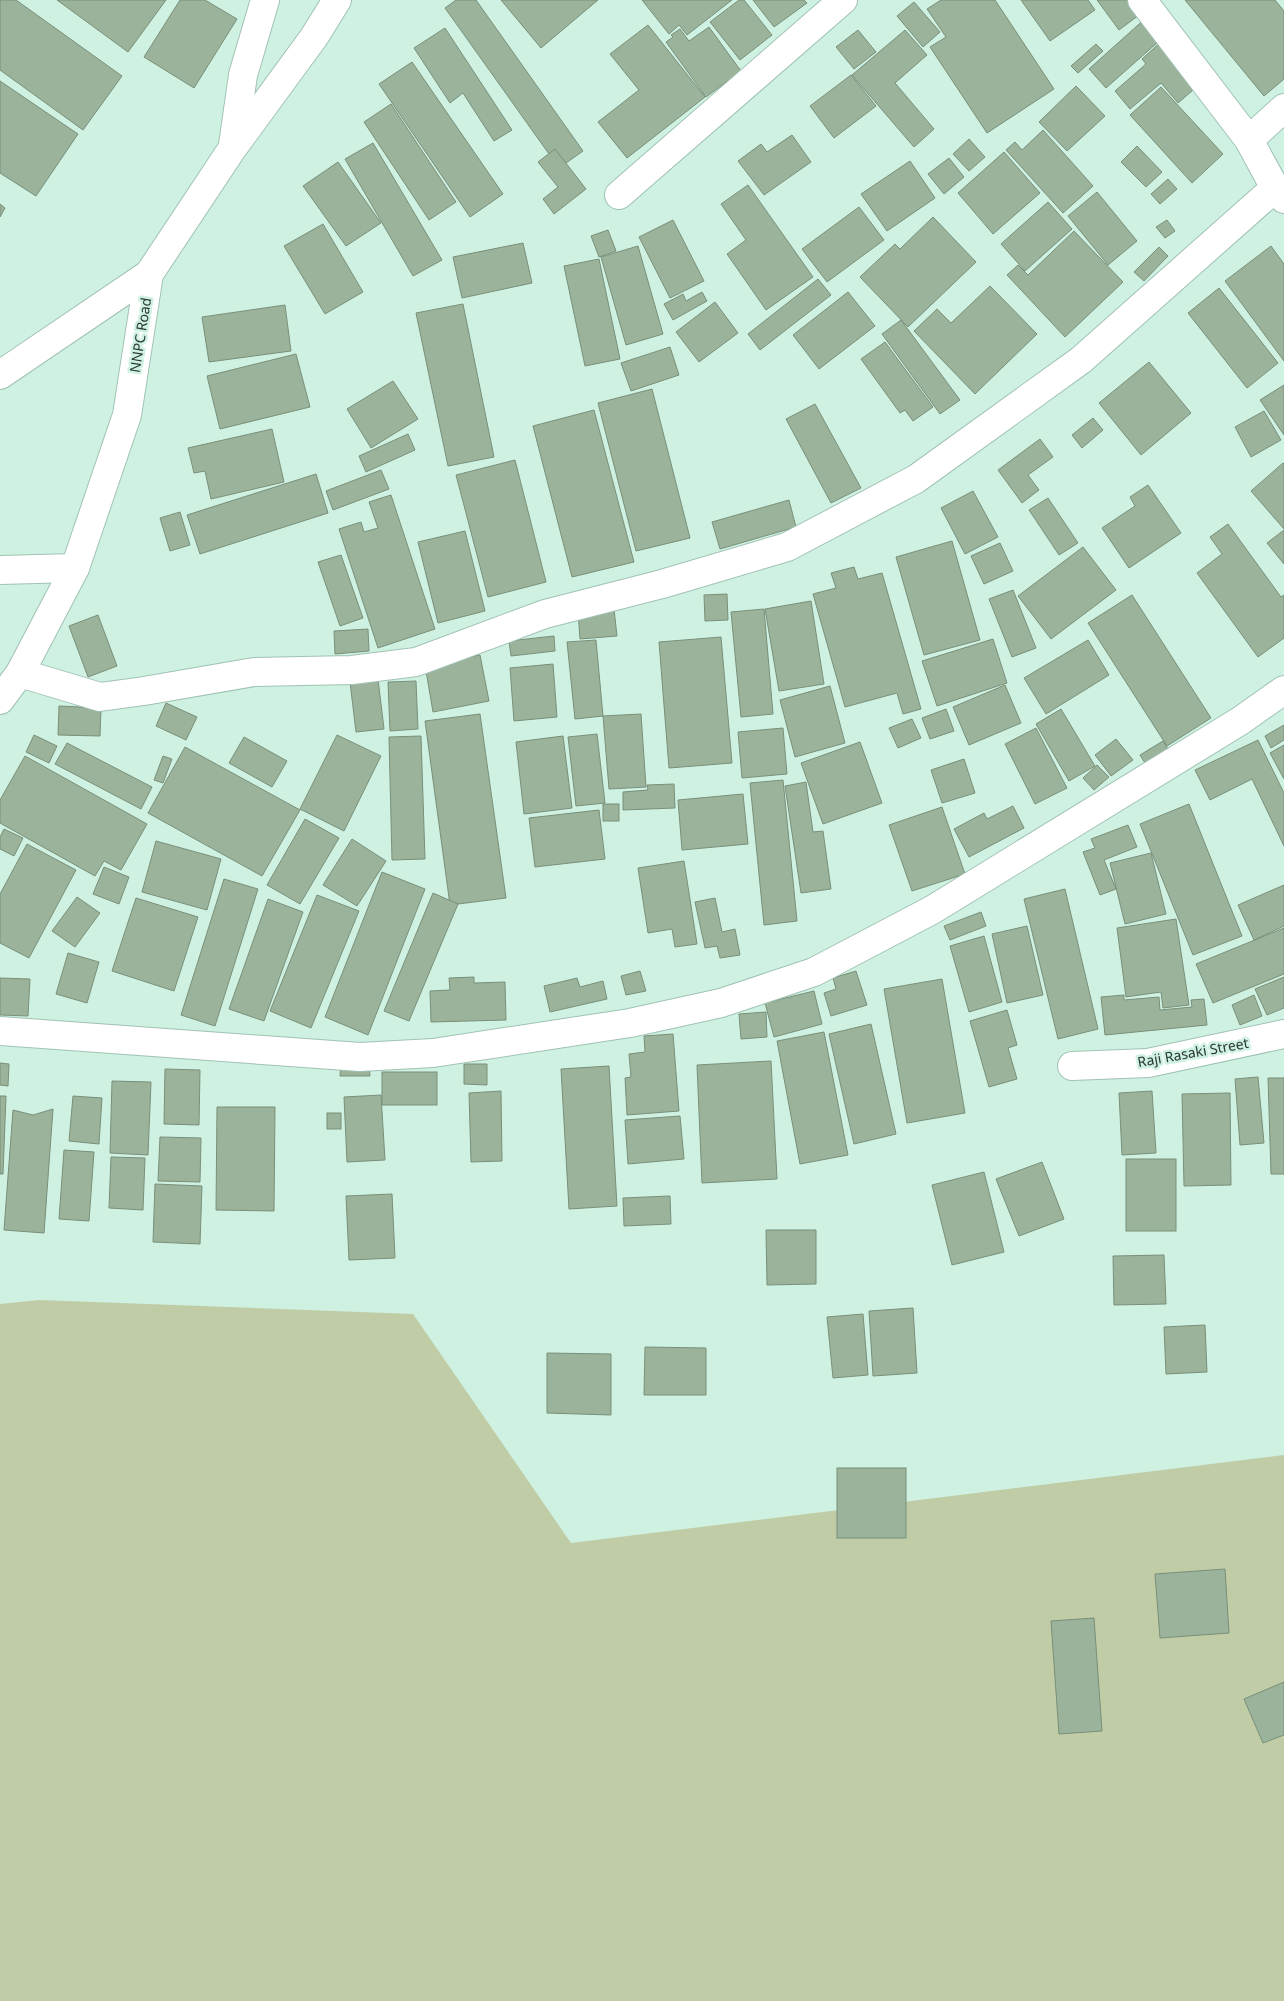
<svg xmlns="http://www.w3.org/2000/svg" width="1284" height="2001" viewBox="0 0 1284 2001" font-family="'Noto Sans',sans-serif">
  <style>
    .green { fill: #c0cca6 }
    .building { fill: #9bb39b; stroke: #798f79 }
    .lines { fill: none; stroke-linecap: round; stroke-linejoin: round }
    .street-casing { stroke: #a0c2b4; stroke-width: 30 }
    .street { stroke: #fff; stroke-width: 28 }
    .labels { text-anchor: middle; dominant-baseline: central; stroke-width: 5; stroke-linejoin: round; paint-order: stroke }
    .street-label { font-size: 14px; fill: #293731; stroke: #cef1e2 }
  </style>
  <rect width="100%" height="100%" fill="#cef1e2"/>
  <path class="green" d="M39,1300L413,1314L571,1543L1284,1455V2001H0V1304Z"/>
  <g class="building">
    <path d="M0,0H16L122,76L83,130L0,70Z"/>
    <path d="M57,0H166L128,52Z"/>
    <path d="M180,0H205L237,19L194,88L144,57Z"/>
    <path d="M456,0H476L583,151L559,168L445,8Z"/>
    <path d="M501,0H598L541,48Z"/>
    <path d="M642,0H732L687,35L679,25L669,34Z"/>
    <path d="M739,0H744L772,35L740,60L710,22Z"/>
    <path d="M753,0H804L807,3L774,27Z"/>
    <path d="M941,0H995L1054,89L987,133L930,47L946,37L927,9Z"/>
    <path d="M1021,0H1088L1095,10L1050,41Z"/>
    <path d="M1097,0H1128L1139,15L1119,30Z"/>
    <path d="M1185,0H1275L1284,11V79L1264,96Z"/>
    <path d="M914,2L940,32L923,47L897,16Z"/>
    <path d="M1148,16L1166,35L1106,88L1089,69Z"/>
    <path d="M648,25L705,97L627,158L598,122L639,90L610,54Z"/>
    <path d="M709,27L741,71L706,97L666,42L673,37L671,35L680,29L689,41Z"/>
    <path d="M445,28L512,130L494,141L463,93L450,103L414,48Z"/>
    <path d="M858,30L876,52L854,69L836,47Z"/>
    <path d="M905,30L927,55L895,83L934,129L914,147L852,75Z"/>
    <path d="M1163,40L1200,84L1178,103L1161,83L1130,109L1115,91L1146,64L1142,59Z"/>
    <path d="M1096,44L1103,51L1078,73L1071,66Z"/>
    <path d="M412,62L503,194L470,217L379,84Z"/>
    <path d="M851,75L876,106L834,138L810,106Z"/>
    <path d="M0,81L78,134L36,196L0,173Z"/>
    <path d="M1076,86L1105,116L1067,151L1039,122Z"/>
    <path d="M1161,87L1223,154L1192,183L1130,115Z"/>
    <path d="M391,104L456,202L429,220L364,122Z"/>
    <path d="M1043,130L1093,186L1063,213L1006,150L1015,142L1022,150Z"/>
    <path d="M792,135L811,162L764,195L738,161L761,144L767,152Z"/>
    <path d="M969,139L985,157L969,171L953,154Z"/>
    <path d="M373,143L442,260L413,276L345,159Z"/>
    <path d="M1137,146L1162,172L1146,187L1121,162Z"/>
    <path d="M555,149L586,189L554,214L543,199L558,187L538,162Z"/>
    <path d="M1004,152L1040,193L993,234L958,193Z"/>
    <path d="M949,158L964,177L944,194L928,174Z"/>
    <path d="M910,161L935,198L887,231L861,194Z"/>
    <path d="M338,162L381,223L346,246L303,186Z"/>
    <path d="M1168,179L1177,189L1160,204L1151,194Z"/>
    <path d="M748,185L813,277L766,310L727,254L746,240L721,204Z"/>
    <path d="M1097,192L1137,241L1108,265L1068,216Z"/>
    <path d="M1048,202L1072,229L1025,271L1001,244Z"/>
    <path d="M0,204L5,208L0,217Z"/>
    <path d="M859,207L884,240L827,282L802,249Z"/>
    <path d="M933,217L976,262L908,327L860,277L895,244L900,249Z"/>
    <path d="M673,220L704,281L670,298L639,237Z"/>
    <path d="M1167,220L1175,231L1165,238L1156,227Z"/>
    <path d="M323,224L363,292L325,314L284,246Z"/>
    <path d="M608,230L616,251L599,257L591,236Z"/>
    <path d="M1074,231L1123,282L1065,337L1007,275L1018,265L1028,275Z"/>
    <path d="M523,243L532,283L462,298L453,257Z"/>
    <path d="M638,246L663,334L626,345L601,257Z"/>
    <path d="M1271,246L1284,264V361L1225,281Z"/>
    <path d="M1159,247L1168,256L1144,281L1134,272Z"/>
    <path d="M599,259L620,359L585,366L564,266Z"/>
    <path d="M818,279L831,295L760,350L748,334Z"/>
    <path d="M990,286L1037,334L975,394L914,331L937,309L951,323Z"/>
    <path d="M1219,288L1278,363L1247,388L1188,313Z"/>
    <path d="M702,292L707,301L673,320L664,304L683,294L686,301Z"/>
    <path d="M848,292L875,326L819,369L793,335Z"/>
    <path d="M715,302L738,333L699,362L676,332Z"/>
    <path d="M463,304L494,457L448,466L416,313Z"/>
    <path d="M285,305L291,351L209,362L202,317Z"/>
    <path d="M901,320L960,400L940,414L882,334Z"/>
    <path d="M885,342L933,407L913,421L905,410L900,413L861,359Z"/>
    <path d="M670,347L679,375L631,391L621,363Z"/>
    <path d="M296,354L310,407L220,429L207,376Z"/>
    <path d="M1149,362L1191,413L1141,455L1099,403Z"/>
    <path d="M393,381L418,419L371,448L347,409Z"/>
    <path d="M1284,385V435L1260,400Z"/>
    <path d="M652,389L690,538L636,551L598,403Z"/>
    <path d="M815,404L861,488L831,503L786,419Z"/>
    <path d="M594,410L634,562L572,577L533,426Z"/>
    <path d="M1264,411L1281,440L1251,457L1235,427Z"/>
    <path d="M1093,418L1103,430L1082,448L1072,435Z"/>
    <path d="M272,429L284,482L211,499L205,471L194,473L188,448Z"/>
    <path d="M408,434L415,450L366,472L359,456Z"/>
    <path d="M1040,439L1053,457L1028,475L1039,490L1022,503L998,470Z"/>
    <path d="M515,460L546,582L488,597L456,475Z"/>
    <path d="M1283,463L1284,464V529L1251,491Z"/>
    <path d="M381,470L389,489L333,510L326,491Z"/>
    <path d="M316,474L328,513L200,554L187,515Z"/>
    <path d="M1148,485L1181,533L1129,568L1102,528L1135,506L1130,497Z"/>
    <path d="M973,491L998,537L965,554L941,508Z"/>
    <path d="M391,495L435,629L378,648L339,529L361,522L364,532L378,528L369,502Z"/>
    <path d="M1048,498L1078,543L1059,555L1029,510Z"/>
    <path d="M789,500L796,527L720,549L712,522Z"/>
    <path d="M180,512L190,545L170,551L160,518Z"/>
    <path d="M1228,524L1281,597L1284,595V638L1258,657L1197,573L1222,554L1210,537Z"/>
    <path d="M1284,530V564L1267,543Z"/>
    <path d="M465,531L485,611L438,623L418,542Z"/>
    <path d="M952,541L980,640L924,655L896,557Z"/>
    <path d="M1000,543L1013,571L984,584L971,556Z"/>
    <path d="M1083,547L1116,590L1051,639L1018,596Z"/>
    <path d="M341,555L363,618L340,626L318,562Z"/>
    <path d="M854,567L858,579L882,573L921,709L903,714L897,693L845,707L813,594L836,588L831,573Z"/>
    <path d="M1013,590L1036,648L1012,657L989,599Z"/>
    <path d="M727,594L728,620L705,621L704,595Z"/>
    <path d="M1132,595L1211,718L1167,746L1088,623Z"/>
    <path d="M811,601L824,684L779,691L765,609Z"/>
    <path d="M614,609L617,636L580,639L578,611Z"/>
    <path d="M764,609L773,714L741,717L731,612Z"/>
    <path d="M98,615L117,666L88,677L69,626Z"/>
    <path d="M368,629L369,651L335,654L334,631Z"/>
    <path d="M554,636L555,651L511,656L509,641Z"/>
    <path d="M721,637L732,763L669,768L659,642Z"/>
    <path d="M993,639L1007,683L937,706L922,661Z"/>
    <path d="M596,640L603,716L575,719L567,642Z"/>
    <path d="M1088,640L1109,675L1046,714L1024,678Z"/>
    <path d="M480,655L489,701L433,712L425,665Z"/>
    <path d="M553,664L557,717L514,721L510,668Z"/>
    <path d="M378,679L384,729L356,732L350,682Z"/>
    <path d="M416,681L418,729L390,731L388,682Z"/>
    <path d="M1005,685L1021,723L969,745L953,707Z"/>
    <path d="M830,686L845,743L795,757L780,700Z"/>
    <path d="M166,703L197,717L186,740L156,726Z"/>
    <path d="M59,706L101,708L100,736L58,735Z"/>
    <path d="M946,709L954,731L930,739L922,718Z"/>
    <path d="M1061,709L1095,766L1069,781L1036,724Z"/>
    <path d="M480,714L506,898L450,905L425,721Z"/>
    <path d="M641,714L646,787L609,789L603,716Z"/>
    <path d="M912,719L921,738L898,748L889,728Z"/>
    <path d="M1284,725V740L1271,748L1265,736Z"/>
    <path d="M783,728L787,774L742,778L738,732Z"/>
    <path d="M1036,728L1067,788L1035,804L1005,744Z"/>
    <path d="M597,734L605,803L576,806L568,737Z"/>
    <path d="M34,735L57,746L49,763L26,752Z"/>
    <path d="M337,735L381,756L344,831L300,809Z"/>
    <path d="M421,736L425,859L392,860L389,737Z"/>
    <path d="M563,736L572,808L524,814L516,742Z"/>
    <path d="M244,737L287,761L272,787L229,763Z"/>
    <path d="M1116,739L1133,760L1111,776L1095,755Z"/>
    <path d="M1258,740L1284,793V846L1252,779L1210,800L1195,770Z"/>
    <path d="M1163,741L1168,749L1145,763L1140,755Z"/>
    <path d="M860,742L882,803L823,824L801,763Z"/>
    <path d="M67,743L152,787L141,809L55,764Z"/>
    <path d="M1284,745V779L1270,753Z"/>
    <path d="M185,747L300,810L262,876L148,813Z"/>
    <path d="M25,756L147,824L121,870L104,861L95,876L0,823V800Z"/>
    <path d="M163,756L172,759L163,783L154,780Z"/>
    <path d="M964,759L975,793L942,803L931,770Z"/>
    <path d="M1097,765L1109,777L1094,790L1083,778Z"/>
    <path d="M783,780L797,921L764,925L750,783Z"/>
    <path d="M806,782L813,832L823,831L831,889L801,893L785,786Z"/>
    <path d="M674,784L675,808L623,810V792L648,790L647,785Z"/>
    <path d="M743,794L748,844L682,850L678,800Z"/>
    <rect x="603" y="804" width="16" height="17"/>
    <path d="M1189,804L1242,936L1193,955L1140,824Z"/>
    <path d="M1013,806L1024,828L969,857L954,829L984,813L987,819Z"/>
    <path d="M942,807L965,874L912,891L889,825Z"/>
    <path d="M599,810L605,859L535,867L529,818Z"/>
    <path d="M305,819L339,838L300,904L267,885Z"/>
    <path d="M1128,825L1137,847L1104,860L1116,889L1100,895L1083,852L1095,848L1091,839Z"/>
    <path d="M4,829L23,838L14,856L0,849V837Z"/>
    <path d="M352,839L386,861L357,906L323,885Z"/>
    <path d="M156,841L221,859L207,910L142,892Z"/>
    <path d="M27,844L76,870L29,958L0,943V894Z"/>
    <path d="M1151,853L1166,914L1125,924L1110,863Z"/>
    <path d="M684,861L697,944L675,947L672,929L648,933L638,868Z"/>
    <path d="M104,867L129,877L119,904L93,894Z"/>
    <path d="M382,872L425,889L368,1035L325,1017Z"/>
    <path d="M224,879L258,889L215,1026L181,1015Z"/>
    <path d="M1284,885V926L1254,940L1238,905Z"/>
    <path d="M1065,889L1098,1029L1058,1039L1024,899Z"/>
    <path d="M433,893L458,904L409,1021L384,1011Z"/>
    <path d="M317,895L359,911L311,1028L270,1011Z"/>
    <path d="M77,897L100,913L75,947L52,931Z"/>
    <path d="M136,898L198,917L174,991L112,971Z"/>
    <path d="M715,898L722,932L735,929L740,955L720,958L717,946L705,948L695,902Z"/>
    <path d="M268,899L303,912L264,1021L229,1009Z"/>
    <path d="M981,912L986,926L950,940L944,926Z"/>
    <path d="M1176,919L1189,1005L1163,1008L1161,992L1126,997L1117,928Z"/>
    <path d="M1027,926L1043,995L1007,1003L992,934Z"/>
    <path d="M1284,928V974L1213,1003L1196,964Z"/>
    <path d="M984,936L1002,1002L969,1012L950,946Z"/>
    <path d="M68,953L99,962L87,1003L56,994Z"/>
    <path d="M640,971L646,991L626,995L621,976Z"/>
    <path d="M856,971L867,1005L831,1016L824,993L836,989L833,978Z"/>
    <path d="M474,977V983L505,982L506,1020L431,1022L430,991L450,990L449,978Z"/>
    <path d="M1284,977V1008L1267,1015L1255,989Z"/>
    <path d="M0,978L30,979L28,1016L0,1015Z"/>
    <path d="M577,978L580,987L603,981L607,999L550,1012L544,986Z"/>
    <path d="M942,979L965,1113L907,1123L884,989Z"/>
    <path d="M814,991L822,1024L774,1037L765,1003Z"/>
    <path d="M1124,995V1000L1159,997L1160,1010L1192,1007L1191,1000L1204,999L1207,1025L1105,1035L1101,997Z"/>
    <path d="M1254,995L1262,1016L1240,1025L1232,1005Z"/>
    <path d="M1007,1010L1017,1045L1008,1048L1017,1079L989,1087L970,1021Z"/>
    <path d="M766,1012L767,1037L741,1039L739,1014Z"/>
    <path d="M871,1024L896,1134L854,1144L829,1034Z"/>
    <path d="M824,1032L848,1155L800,1164L777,1041Z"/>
    <path d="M673,1034L679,1111L627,1115L625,1078L631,1077L629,1054L645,1052L644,1036Z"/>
    <path d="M771,1061L777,1179L702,1183L697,1065Z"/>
    <path d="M0,1063L9,1064L8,1086L0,1085Z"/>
    <path d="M341,1063L369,1064L370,1076H340Z"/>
    <path d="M464,1064H487V1085L464,1084Z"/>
    <path d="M609,1066L617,1206L569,1209L561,1069Z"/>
    <path d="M165,1069L200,1070L199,1125L164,1124Z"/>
    <rect x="382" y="1072" width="55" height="33"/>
    <path d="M1258,1077L1264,1143L1240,1145L1235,1079Z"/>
    <path d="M1268,1078H1284V1174H1271Z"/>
    <path d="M112,1081L151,1082L148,1155L110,1153Z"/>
    <path d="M501,1091L502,1161L471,1162L469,1093Z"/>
    <path d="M1152,1091L1156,1153L1122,1155L1119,1093Z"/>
    <path d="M1230,1093L1231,1185L1184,1186L1182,1094Z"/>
    <path d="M381,1095L385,1160L347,1162L344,1097Z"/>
    <path d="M0,1096H6L3,1174H0Z"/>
    <path d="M73,1096L102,1098L99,1144L69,1141Z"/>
    <path d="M217,1107H275L274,1211L216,1210Z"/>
    <path d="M53,1109L44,1233L4,1230L13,1110L33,1115Z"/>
    <rect x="327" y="1113" width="14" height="16"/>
    <path d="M680,1116L684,1159L628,1164L625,1120Z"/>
    <path d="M160,1137L201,1138L200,1182L158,1181Z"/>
    <path d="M64,1150L94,1152L89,1221L59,1219Z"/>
    <path d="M111,1157L145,1158L143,1210L109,1208Z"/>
    <rect x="1126" y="1159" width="50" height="72"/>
    <path d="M1042,1162L1064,1219L1019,1236L996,1179Z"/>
    <path d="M984,1172L1004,1252L952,1265L932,1185Z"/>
    <path d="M155,1184L202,1186L200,1244L153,1242Z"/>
    <path d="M392,1194L395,1258L349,1260L346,1196Z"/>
    <path d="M670,1196L671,1224L624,1226L623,1198Z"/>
    <path d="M766,1230H816V1284L767,1285Z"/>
    <path d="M1164,1255L1166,1304L1114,1305L1113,1256Z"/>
    <path d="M913,1308L917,1373L873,1376L869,1311Z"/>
    <path d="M863,1314L868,1375L833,1378L827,1317Z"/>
    <path d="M1205,1325L1207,1372L1166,1374L1164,1327Z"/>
    <path d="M645,1347L706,1348V1395H644Z"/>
    <path d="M547,1353L611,1354V1415L547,1413Z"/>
    <rect x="837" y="1468" width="69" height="70"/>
    <path d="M1225,1569L1229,1633L1160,1638L1155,1574Z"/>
    <path d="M1094,1618L1102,1731L1059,1734L1051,1621Z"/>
    <path d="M1284,1682V1735L1263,1743L1244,1699Z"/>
  </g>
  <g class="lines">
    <defs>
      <g id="street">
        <path d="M1142,0L1249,140L1275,188L1284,199"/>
        <path d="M1249,140L1284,108"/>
        <path d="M233,145L243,75L265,0"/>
        <path d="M619,195L843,0"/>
        <path d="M0,375L149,274"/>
        <path d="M0,570L75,568"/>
        <path d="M20,673L100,697L144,691L254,672L352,670L416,662L545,614L662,584L787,547L916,479L1081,360L1275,188"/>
        <path d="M0,700L20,673L75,568L127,415L149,274L232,149L314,37L337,0"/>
        <path d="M0,1031L360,1057L433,1053L630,1023L721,1003L814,972L932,910L1240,721L1284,690"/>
        <path d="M1072,1066L1148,1063L1284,1034"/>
      </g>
    </defs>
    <use href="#street" class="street-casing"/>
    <use href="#street" class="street"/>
  </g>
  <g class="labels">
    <g class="street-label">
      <text transform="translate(140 335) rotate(-81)">NNPC Road</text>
      <text transform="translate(1193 1052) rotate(-10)">Raji Rasaki Street</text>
    </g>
  </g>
</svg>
